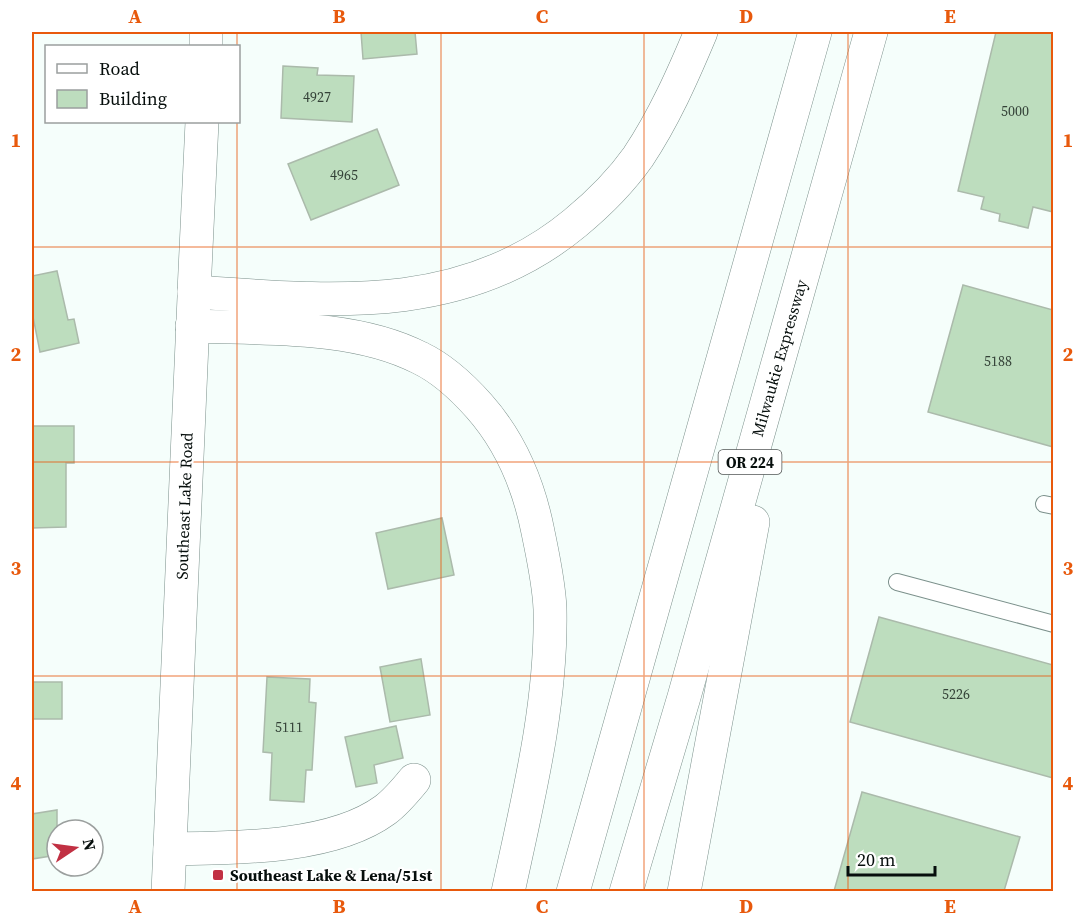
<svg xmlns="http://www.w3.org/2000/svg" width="1085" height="923" viewBox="0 0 1085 923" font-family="'Source Serif 4',serif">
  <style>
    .building { fill: #bdddbe; stroke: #abbaab; stroke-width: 1.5 }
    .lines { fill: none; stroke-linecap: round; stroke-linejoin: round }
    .lane-casing { stroke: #7b908b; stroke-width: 18 }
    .street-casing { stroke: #7b908b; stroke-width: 34 }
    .secondary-casing { stroke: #7b908b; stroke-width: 34 }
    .primary-casing { stroke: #7b908b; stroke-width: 34 }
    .highway-casing { stroke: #7b908b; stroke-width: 34 }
    .lane { stroke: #fff; stroke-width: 16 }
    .street { stroke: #fff; stroke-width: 33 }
    .secondary { stroke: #fff; stroke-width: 33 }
    .primary { stroke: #fff; stroke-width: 33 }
    .highway { stroke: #fff; stroke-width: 33 }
    .grid { fill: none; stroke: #e8590c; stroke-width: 1.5; stroke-opacity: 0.55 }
    .poi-dot { fill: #c13043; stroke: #fff; stroke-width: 2 }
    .labels { text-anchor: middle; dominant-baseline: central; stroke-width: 4.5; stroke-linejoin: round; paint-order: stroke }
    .number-label { font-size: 14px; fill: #344238 }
    .shield { fill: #fff; stroke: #515655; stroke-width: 1.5 }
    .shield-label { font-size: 15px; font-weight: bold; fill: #060e0c }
    .street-label { font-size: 16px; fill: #060e0c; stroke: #fff }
    .poi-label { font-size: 16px; font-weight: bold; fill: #060e0c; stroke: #fff; text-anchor: start }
    .neatline { fill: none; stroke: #e8590c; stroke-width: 2 }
    .grid-label { font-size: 20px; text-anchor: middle; font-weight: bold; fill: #e8590c }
  </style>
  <rect width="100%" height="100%" fill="#f5fefb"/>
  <g class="building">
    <path d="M361,32H415L417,54L363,59Z"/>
    <path d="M996,32H1053V212L1033,207L1028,228L999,221L1000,214L981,209L984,197L958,191Z"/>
    <path d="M283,66L318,68L317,75L354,76L352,122L281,118Z"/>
    <path d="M377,129L399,185L311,220L288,164Z"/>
    <path d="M57,271L68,320L74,319L79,343L40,352L32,312V276Z"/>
    <path d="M963,285L1053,310V447L928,412Z"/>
    <path d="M32,426H74V463H66V527L32,528Z"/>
    <path d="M442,518L454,575L388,589L376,533Z"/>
    <path d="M879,617L1053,665V778L850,722Z"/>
    <path d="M421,659L430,715L390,722L380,667Z"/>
    <path d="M267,677L310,679L309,702L316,703L312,770H306L304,802L270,800L272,753L263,752Z"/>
    <rect x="32" y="682" width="30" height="37"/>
    <path d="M396,726L403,758L374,765L377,783L356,787L345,737Z"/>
    <path d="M862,792L1020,837L1004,891H834Z"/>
    <path d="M57,810V855L32,859V814Z"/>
  </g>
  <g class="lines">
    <defs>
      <g id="lane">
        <path d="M1044,504L1054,506"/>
        <path d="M897,582L1054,624"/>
      </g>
      <path id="street" d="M170,849C233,848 332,849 385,810C396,802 405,791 414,780"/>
      <g id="secondary">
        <path d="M206,46V32"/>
        <path d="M194,292L202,122"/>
      </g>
      <path id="primary" d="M168,892L194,297"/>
      <g id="highway">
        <path d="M194,292C330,301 463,316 575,223C598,204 621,181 638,157C664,118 683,75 701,32"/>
        <path d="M192,326C264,329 354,324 420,358C443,369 463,388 479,406C511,442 529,486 538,532C543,557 549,583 550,609C552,704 528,799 508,892"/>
        <path d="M573,892L815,32"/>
        <path d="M626,892L684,697L871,32"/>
        <path d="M684,892L753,522"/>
      </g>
    </defs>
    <use href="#lane" class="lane-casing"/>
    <use href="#street" class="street-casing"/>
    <use href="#secondary" class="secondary-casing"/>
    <use href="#primary" class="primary-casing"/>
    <use href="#highway" class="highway-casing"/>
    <use href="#lane" class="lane"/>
    <use href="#street" class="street"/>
    <use href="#secondary" class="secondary"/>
    <use href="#primary" class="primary"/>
    <use href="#highway" class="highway"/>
  </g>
  <path class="grid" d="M237,32V46M441,32V892M644,32V892M848,32V892M237,122V892M32,247H1054M32,462H1054M32,676H1054"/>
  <rect class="poi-dot" x="212" y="869" width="12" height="12" rx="3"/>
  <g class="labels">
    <g class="number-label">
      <text x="317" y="97">4927</text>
      <text x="1015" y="111">5000</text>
      <text x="344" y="175">4965</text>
      <text x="998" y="361">5188</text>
      <text x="956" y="694">5226</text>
      <text x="289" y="727">5111</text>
    </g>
    <rect class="shield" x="718.5" y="450" width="63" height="24" rx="4.5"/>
    <g class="shield-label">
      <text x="750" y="462">OR 224</text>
    </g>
    <g class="street-label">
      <text transform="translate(779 358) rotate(-74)">Milwaukie Expressway</text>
      <text transform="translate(184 506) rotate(-88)">Southeast Lake Road</text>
    </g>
    <g class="poi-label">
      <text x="230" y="875">Southeast Lake &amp; Lena/51st</text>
    </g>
  </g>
  <rect width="1085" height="923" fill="none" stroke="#ffffff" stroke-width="66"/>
  <rect x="45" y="45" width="195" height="78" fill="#ffffff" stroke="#9b9f9e" stroke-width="1.5"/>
  <rect x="57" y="64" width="30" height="9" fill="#ffffff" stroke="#9b9f9e" stroke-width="1.5"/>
  <text x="99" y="75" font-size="18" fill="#060e0c">Road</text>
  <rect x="57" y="90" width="30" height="18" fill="#bdddbe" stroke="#9b9f9e" stroke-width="1.5"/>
  <text x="99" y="105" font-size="18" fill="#060e0c">Building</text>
  <g transform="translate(75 848) rotate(77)"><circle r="28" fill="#ffffff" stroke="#9b9f9e" stroke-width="1.5"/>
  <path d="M0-4.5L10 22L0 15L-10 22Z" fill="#c13043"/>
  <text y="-9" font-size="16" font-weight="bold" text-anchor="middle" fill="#060e0c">N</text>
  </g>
  <path d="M848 866v9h87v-9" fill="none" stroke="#060e0c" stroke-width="3"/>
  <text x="857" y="866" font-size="18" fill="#060e0c" stroke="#ffffff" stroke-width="4.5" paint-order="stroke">20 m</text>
  <rect x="33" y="33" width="1019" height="857" class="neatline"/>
  <g class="grid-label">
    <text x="135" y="23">A</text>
    <text x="339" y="23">B</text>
    <text x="542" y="23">C</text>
    <text x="746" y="23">D</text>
    <text x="950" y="23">E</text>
    <text x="16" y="147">1</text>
    <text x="1068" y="147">1</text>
    <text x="16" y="361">2</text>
    <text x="1068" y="361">2</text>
    <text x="16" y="575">3</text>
    <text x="1068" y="575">3</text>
    <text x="16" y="790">4</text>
    <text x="1068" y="790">4</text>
    <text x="135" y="913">A</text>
    <text x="339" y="913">B</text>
    <text x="542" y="913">C</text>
    <text x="746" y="913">D</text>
    <text x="950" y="913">E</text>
  </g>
</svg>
